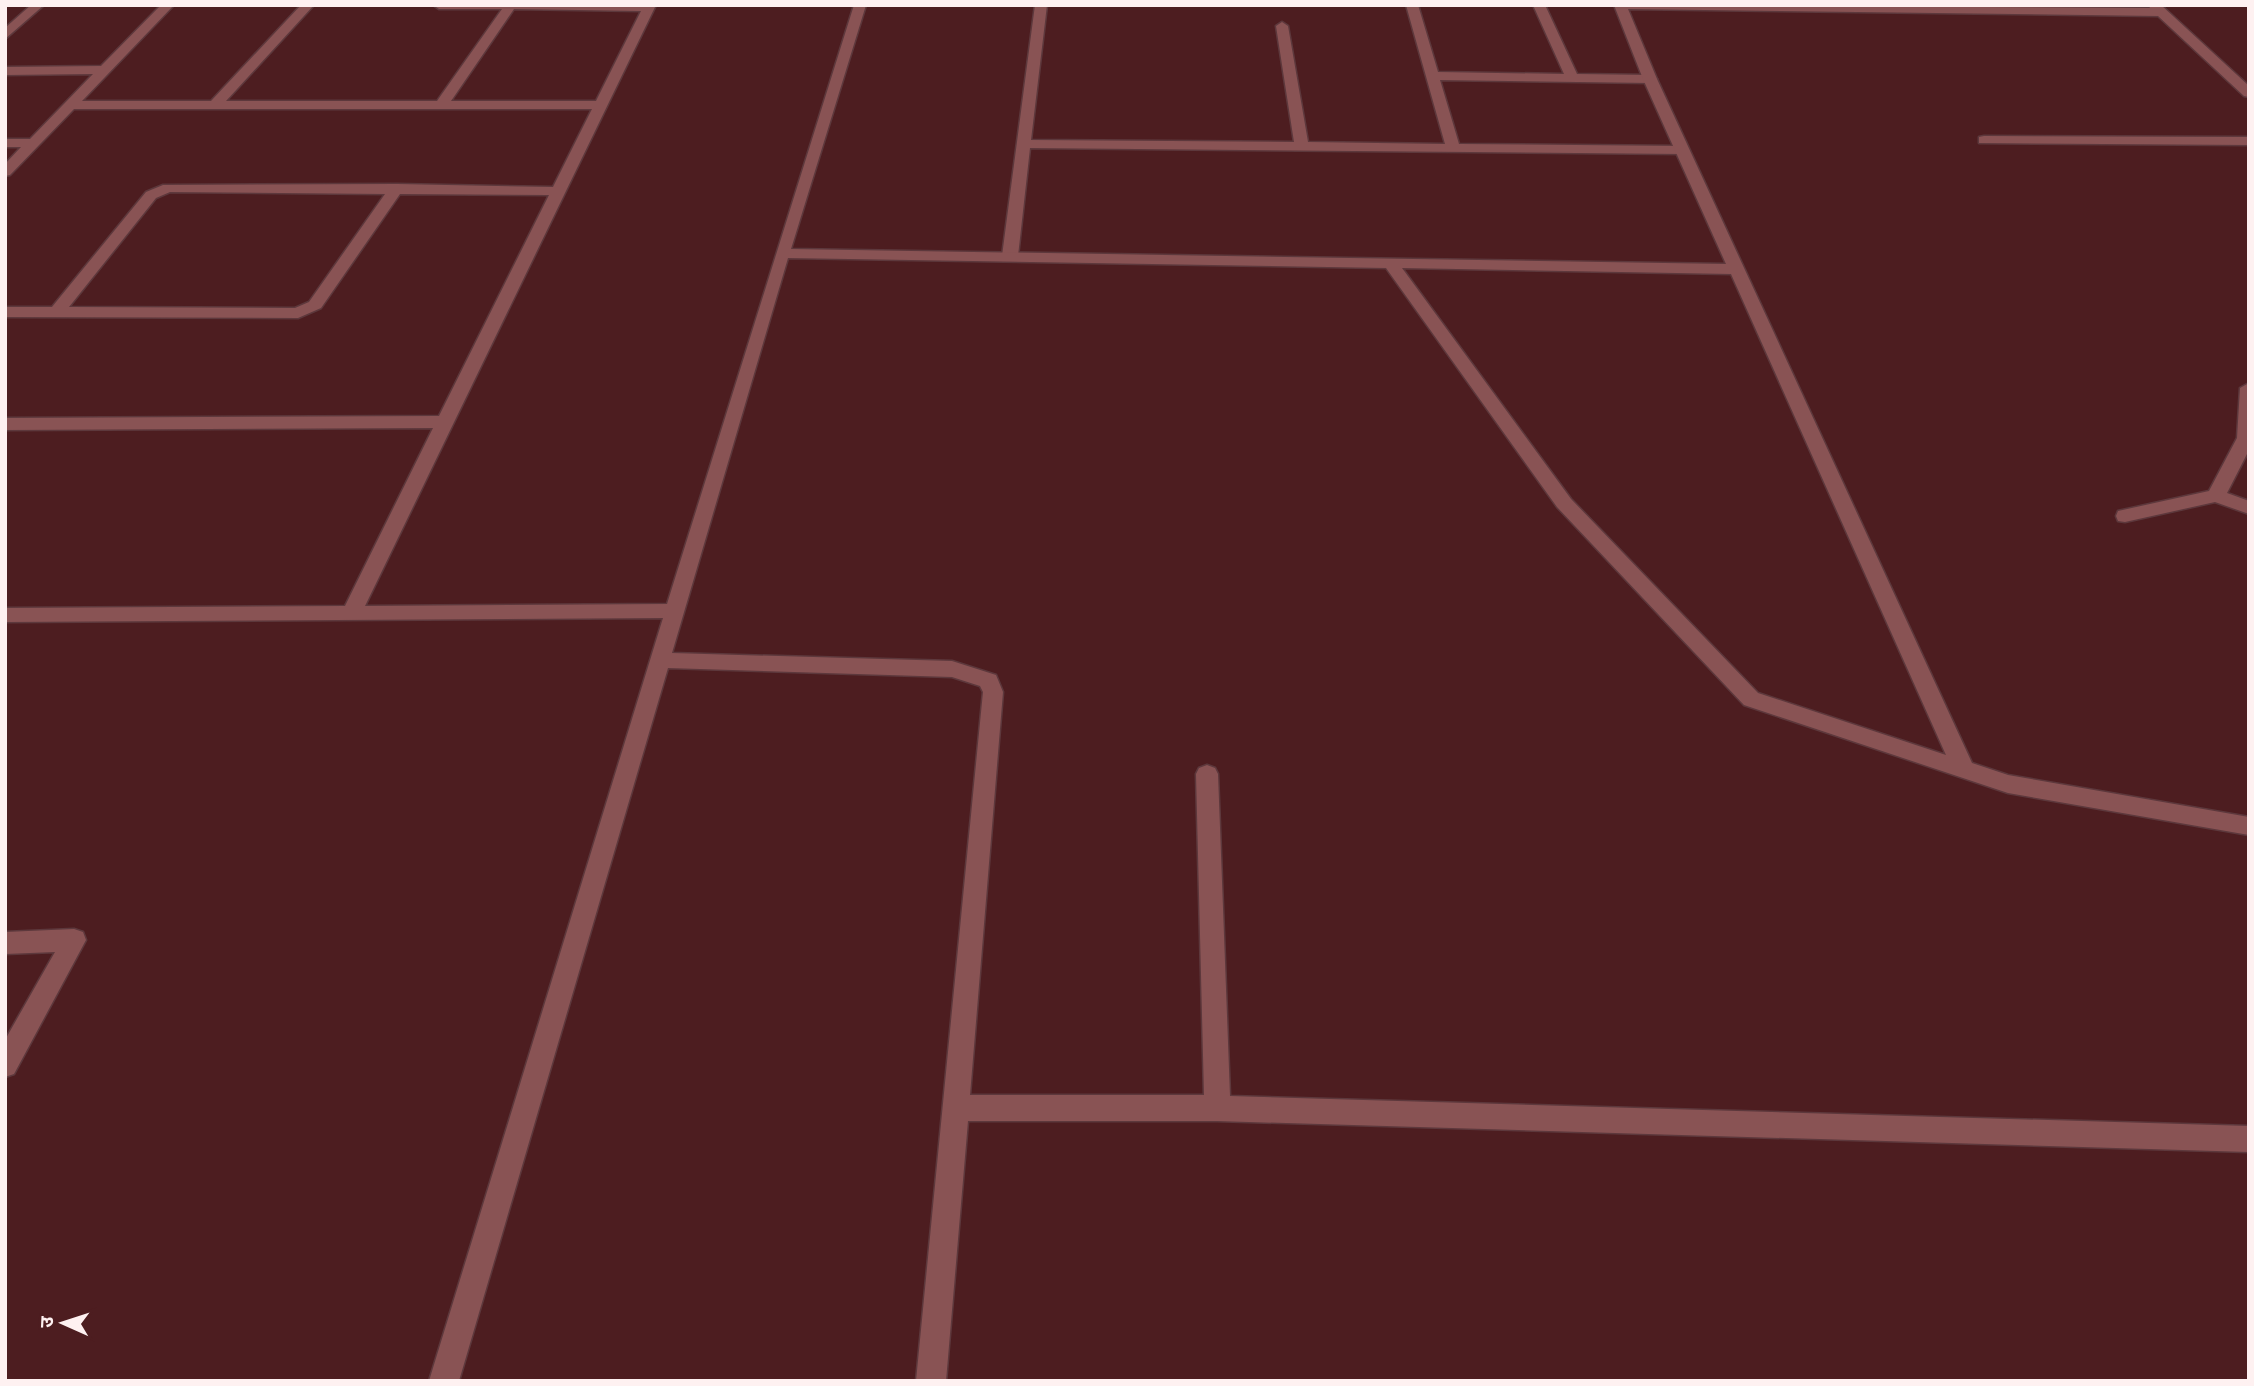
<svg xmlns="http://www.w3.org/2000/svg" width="2254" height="1386" viewBox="0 0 2254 1386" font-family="Signika,'Noto Sans Devanagari',sans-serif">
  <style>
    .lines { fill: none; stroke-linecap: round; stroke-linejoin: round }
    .lane-casing { stroke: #5d383c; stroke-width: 3 }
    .street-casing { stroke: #5d383c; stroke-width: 3 }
    .lane { fill: #895354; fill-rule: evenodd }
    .street { fill: #895354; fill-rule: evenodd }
  </style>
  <rect width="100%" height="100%" fill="#4d1d20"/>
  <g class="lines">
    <defs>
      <path id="lane" d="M1035,5H1047L1031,140L1294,142L1276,26L1282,22L1288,26L1308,142L1445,144L1406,5H1418L1438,72L1564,74L1533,5H1545L1577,74L1650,75L1657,79L1650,83L1440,80L1459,144L1682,146L1689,150L1682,154L1030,148L1018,256L1010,261L1002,256Z"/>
      <g id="street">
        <path d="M31,5H44L5,39V28Z"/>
        <path d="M161,5H174L82,101H211L301,5H314L226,101H437L502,9H439L433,5H656L365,606L667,604L854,5H866L791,249L1726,264L1643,79L1614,5L2150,8L2148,5H2161L2249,86V97L2244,96L2158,16L1628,9L1657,79L1972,763L2008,775L2249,817V835L2008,793L1744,705L1557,507L1386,268L788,258L672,653L952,661L996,675L1003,692L970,1095H1204L1196,774L1199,768L1207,765L1215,768L1218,774L1230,1096L2249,1126V1152L1217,1121H968L946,1381H916L983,692L980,686L952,677L668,668L459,1381H429L663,618L5,622V608L345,606L433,428L5,430V418L439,416L549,195L400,194L321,308L298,318L5,317V307H52L146,192L163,185L397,184L553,187L592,109H74L10,175L5,176V164L21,147H5V139H30L93,74L5,75V67L101,66ZM514,9L641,11L596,101H451ZM170,192L385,194L309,302L295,308L69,307L156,198ZM1402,268L1731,274L1946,755L1758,693L1571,499Z"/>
        <path d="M1984,136L2249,137V145L1979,143V137Z"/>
        <path d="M2249,383V450L2227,493L2249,501V514L2215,502L2125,522L2118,521L2116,516L2118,511L2209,491L2237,438L2240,388Z"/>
        <path d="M74,929L83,932L86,940L14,1074L5,1077V1040L55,952L5,954V932Z"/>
      </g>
    </defs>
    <use href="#lane" class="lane-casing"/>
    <use href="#street" class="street-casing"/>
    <use href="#lane" class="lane"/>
    <use href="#street" class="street"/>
  </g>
  <rect width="2254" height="1386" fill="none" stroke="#fef1f1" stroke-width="14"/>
  <g transform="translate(63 1323) rotate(273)" stroke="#4d1d20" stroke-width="5" paint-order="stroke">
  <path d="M0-5L12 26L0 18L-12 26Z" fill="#fef1f1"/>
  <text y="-10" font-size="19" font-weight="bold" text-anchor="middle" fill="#fef1f1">उ</text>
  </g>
</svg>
